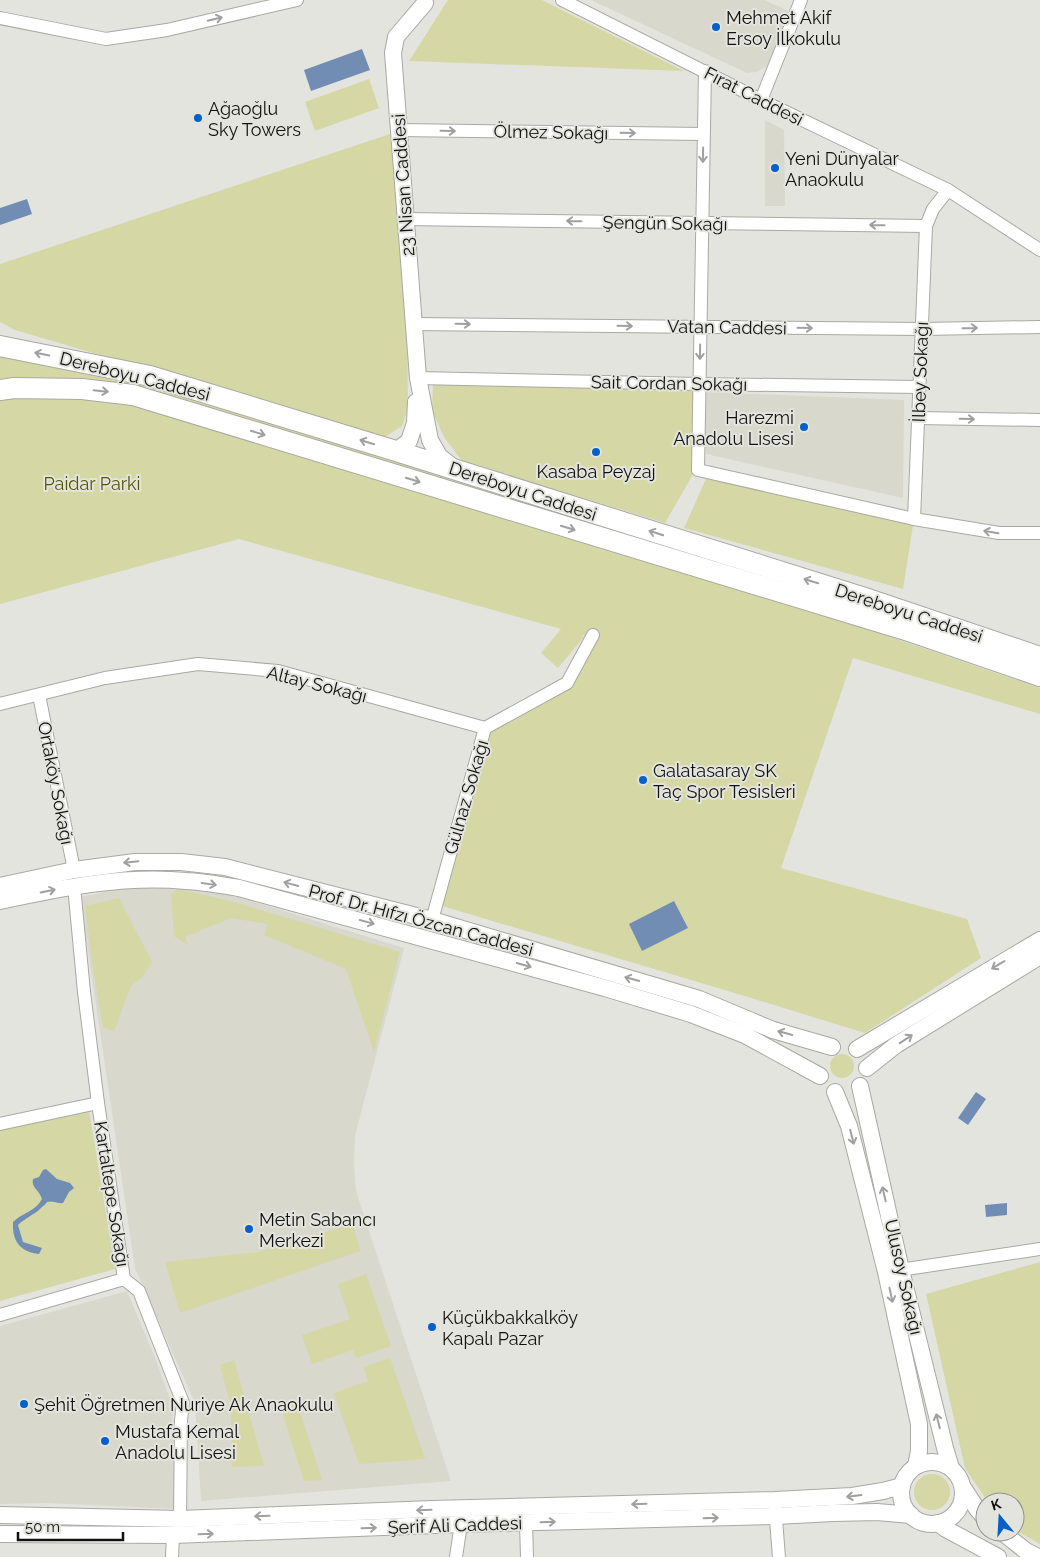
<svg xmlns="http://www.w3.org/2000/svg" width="1040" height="1557" viewBox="0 0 1040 1557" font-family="Raleway,sans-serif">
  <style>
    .built { fill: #d8d8cc }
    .green { fill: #d5d7a5 }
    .water { fill: #728db4 }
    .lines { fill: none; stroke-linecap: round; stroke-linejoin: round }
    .minor-casing { stroke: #a9a9a4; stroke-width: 14 }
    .tertiary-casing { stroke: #a9a9a4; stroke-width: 18 }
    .primary-casing { stroke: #a9a9a4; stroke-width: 22 }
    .minor { stroke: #fff; stroke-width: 12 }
    .tertiary { stroke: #fff; stroke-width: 16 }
    .primary { stroke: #fff; stroke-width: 20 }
    .oneway { stroke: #a0a09f }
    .poi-dot { fill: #0660ca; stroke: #e4e4df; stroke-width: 2 }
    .labels { text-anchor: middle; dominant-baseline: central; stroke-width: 4; stroke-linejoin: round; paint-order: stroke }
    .poi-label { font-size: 18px; fill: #11110f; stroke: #e4e4df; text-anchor: start }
    .street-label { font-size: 18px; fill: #11110f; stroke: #e4e4df }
    .park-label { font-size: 18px; fill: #575600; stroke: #e4e4df }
  </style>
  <rect width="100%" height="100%" fill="#e4e4df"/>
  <g class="built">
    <path d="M591,0H764L789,11L771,58L766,67L756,72L747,73Z"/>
    <path d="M765,120L784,130L785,206H765Z"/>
    <path d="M704,392L904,400L903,498L706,454Z"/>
    <path d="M131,887L216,890L404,948L355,1136L354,1164L356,1191L451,1481L201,1501L195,1403L135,1268L80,897Z"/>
    <path d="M127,1291L156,1360L172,1405L175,1509L47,1503L0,1504V1326Z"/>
  </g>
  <g class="green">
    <path d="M448,0H542L684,71L409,61Z"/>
    <path d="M369,79L379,108L315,131L305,102Z"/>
    <path d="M390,134L399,205L407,309L408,408L402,426L383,438L15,330L0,322V264Z"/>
    <path d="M0,350L157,385L846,600L1040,664L256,425L0,381Z"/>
    <path d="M433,382L699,384L692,476L665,523L462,461L444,437L432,410Z"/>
    <path d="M133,395L864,628L1040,688V714L853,658L781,868L967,919L981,958L865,1033L738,994L439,905L487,734L568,688L594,638L582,635L584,637L558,668L541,653L561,629L239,539L0,604V397Z"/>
    <path d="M706,479L914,519L903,589L684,528Z"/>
    <path d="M178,890L187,891L237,903L400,952L374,1052L346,969L264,935L268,924L231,918L185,937L188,945L174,936L171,894Z"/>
    <path d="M119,898L152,962L143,976L131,986L114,1031L103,1027L93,968L85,906Z"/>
    <circle cx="842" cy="1066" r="12"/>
    <path d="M89,1109L115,1269L0,1301V1130Z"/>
    <path d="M353,1224L360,1251L180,1313L165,1262L258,1252Z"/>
    <path d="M1040,1262V1544L1015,1530V1502H988L965,1468L926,1294Z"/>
    <path d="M366,1274L391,1346L356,1358L353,1350L312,1364L302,1335L350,1319L338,1284Z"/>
    <path d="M390,1358L425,1459L359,1464L334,1393L368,1381L364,1367Z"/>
    <path d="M234,1360L264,1466L232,1467L231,1406L220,1365Z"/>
    <path d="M297,1403L322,1480L304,1481L281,1408Z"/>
    <circle cx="932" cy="1492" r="18"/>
  </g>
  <g class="water">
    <path d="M362,49L370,70L311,91L304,70Z"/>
    <path d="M27,199L32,214L0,225V208Z"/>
    <path d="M674,901L688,928L642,951L629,924Z"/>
    <path d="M976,1092L986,1099L968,1125L958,1118Z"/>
    <path d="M46,1169L57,1179L70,1183L74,1188L69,1192L63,1203C58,1204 52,1200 47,1202C47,1203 41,1208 41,1208C34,1215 25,1218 18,1225L23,1242L42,1248L39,1254C20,1252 12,1241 13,1222C22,1213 36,1211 42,1199C39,1189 31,1188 33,1179L39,1177L43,1170Z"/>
    <path d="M1007,1203V1215L986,1217L985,1205Z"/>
  </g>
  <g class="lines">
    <defs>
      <g id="minor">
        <path d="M562,0L761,100L948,190L1040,250"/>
        <path d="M0,18L106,39L167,30L297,0"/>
        <path d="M705,71L698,470L914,519L999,533H1040"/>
        <path d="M761,100L801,0"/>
        <path d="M399,130L703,134"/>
        <path d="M405,219L926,226"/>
        <path d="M414,324L922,329L1040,327"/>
        <path d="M418,378L699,384L919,387"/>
        <path d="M918,418L1040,420"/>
        <path d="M914,519L926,226L933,209L948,190"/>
        <path d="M39,695L74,870"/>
        <path d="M0,704L105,678L198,664L278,671L485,728"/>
        <path d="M74,886L84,992L98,1103L124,1279L139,1291L183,1403L181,1420L180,1519"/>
        <path d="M432,920L485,728L567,683L593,635"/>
        <path d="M0,1124L98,1103"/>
        <path d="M893,1271L1040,1249"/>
        <path d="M0,1315L124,1279"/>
        <path d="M775,1507L779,1557"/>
        <path d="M526,1523L527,1557"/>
        <path d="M172,1557L173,1535"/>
        <path d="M456,1557L461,1524"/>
      </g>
      <g id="tertiary">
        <path d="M425,3L396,37L393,53L418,378L430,440L439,456L454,468"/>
        <path d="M396,451L409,441L415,423L416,402"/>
        <path d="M0,886L74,870L135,862H181L225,867L432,920L699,999L773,1030L832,1047"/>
        <path d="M0,901C61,888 123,875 186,881C204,882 222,885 239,888L605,988L691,1014L745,1035L820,1076"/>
        <path d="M857,1049L1040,940"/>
        <path d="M867,1068L896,1045L1040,956"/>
        <path d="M860,1086L901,1270L945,1448L951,1468"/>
        <path d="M835,1092L849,1126L886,1272L919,1424V1451L916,1466"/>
        <circle cx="932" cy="1493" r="31"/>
        <path d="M964,1489L977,1509L985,1518"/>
        <path d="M0,1515L180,1519L432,1509L775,1500L852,1496L883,1491L902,1486"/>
        <path d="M938,1523L946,1529L998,1557"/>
        <path d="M1002,1532L1026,1551L1038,1557"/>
        <path d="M0,1534L173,1535L461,1524L776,1516L833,1513L877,1512L911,1515"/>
      </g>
      <g id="primary">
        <path d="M0,346L150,376L396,451L865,598L1040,657"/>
        <path d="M0,390L14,388L82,389L133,395L912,632L1040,676"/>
      </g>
    </defs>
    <use href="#minor" class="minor-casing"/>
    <use href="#tertiary" class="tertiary-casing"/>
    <use href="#primary" class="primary-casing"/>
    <use href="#minor" class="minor"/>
    <use href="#tertiary" class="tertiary"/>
    <use href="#primary" class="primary"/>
  </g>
  <defs><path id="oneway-shaft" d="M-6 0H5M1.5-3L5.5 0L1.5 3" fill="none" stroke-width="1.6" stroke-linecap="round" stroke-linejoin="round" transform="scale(1.25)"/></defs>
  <g class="oneway">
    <use href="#oneway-shaft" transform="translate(215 19) rotate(-13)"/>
    <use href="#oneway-shaft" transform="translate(448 131) rotate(1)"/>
    <use href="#oneway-shaft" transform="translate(628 133) rotate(1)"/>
    <use href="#oneway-shaft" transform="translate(703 155) rotate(91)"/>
    <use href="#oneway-shaft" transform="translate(574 221) rotate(-179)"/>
    <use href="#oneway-shaft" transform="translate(877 225) rotate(-179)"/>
    <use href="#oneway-shaft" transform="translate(463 324) rotate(1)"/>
    <use href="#oneway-shaft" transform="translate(625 326) rotate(1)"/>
    <use href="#oneway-shaft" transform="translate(805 328) rotate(1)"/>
    <use href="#oneway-shaft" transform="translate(970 328) rotate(-1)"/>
    <use href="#oneway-shaft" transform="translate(700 352) rotate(91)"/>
    <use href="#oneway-shaft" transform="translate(42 354) rotate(-168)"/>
    <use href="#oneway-shaft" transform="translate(101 391) rotate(6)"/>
    <use href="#oneway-shaft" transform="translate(967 419) rotate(1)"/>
    <use href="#oneway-shaft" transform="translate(258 433) rotate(17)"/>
    <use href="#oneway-shaft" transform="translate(367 442) rotate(-163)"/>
    <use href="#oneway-shaft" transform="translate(413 480) rotate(17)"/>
    <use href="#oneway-shaft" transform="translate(568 528) rotate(17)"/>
    <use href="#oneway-shaft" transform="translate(991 532) rotate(-171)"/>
    <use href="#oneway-shaft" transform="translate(656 533) rotate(-162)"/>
    <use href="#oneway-shaft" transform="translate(811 581) rotate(-163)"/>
    <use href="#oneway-shaft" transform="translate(131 862) rotate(174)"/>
    <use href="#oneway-shaft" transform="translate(209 884) rotate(8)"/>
    <use href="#oneway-shaft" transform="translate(291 884) rotate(-165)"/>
    <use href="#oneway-shaft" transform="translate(48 891) rotate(-12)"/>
    <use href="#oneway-shaft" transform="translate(367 922) rotate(15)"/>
    <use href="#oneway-shaft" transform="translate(524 965) rotate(16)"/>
    <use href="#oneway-shaft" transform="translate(998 965) rotate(149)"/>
    <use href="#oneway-shaft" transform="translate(632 979) rotate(-164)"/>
    <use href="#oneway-shaft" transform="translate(785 1033) rotate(-164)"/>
    <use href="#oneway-shaft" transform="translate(906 1039) rotate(-33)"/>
    <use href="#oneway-shaft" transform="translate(852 1137) rotate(76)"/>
    <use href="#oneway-shaft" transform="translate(884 1194) rotate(-103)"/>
    <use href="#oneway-shaft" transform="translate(891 1295) rotate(78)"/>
    <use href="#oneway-shaft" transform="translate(938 1421) rotate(-104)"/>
    <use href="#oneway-shaft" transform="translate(854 1496) rotate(173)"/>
    <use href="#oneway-shaft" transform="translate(639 1504) rotate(178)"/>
    <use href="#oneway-shaft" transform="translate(424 1510) rotate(178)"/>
    <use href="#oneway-shaft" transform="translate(262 1516) rotate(178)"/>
    <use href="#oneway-shaft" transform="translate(711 1518) rotate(-2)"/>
    <use href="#oneway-shaft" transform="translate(548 1522) rotate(-2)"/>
    <use href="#oneway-shaft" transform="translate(369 1528) rotate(-2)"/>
    <use href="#oneway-shaft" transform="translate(206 1534) rotate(-2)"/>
  </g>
  <g class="poi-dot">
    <circle cx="716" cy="27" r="5"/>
    <circle cx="198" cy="118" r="5"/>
    <circle cx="775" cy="168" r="5"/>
    <circle cx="804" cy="427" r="5"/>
    <circle cx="596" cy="452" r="5"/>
    <circle cx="643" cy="780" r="5"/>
    <circle cx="249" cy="1229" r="5"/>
    <circle cx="432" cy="1327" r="5"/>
    <circle cx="24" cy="1404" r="5"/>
    <circle cx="105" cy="1441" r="5"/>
  </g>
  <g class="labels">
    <g class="poi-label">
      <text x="726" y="17">Mehmet Akif<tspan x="726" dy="21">Ersoy İlkokulu</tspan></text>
      <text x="208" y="108">Ağaoğlu<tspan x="208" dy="21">Sky Towers</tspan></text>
      <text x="785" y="158">Yeni Dünyalar<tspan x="785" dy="21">Anaokulu</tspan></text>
      <text x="794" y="417" text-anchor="end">Harezmi<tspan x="794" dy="21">Anadolu Lisesi</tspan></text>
      <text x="596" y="471" text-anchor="middle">Kasaba Peyzaj</text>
      <text x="653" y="770">Galatasaray SK<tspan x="653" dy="21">Taç Spor Tesisleri</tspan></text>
      <text x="259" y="1219">Metin Sabancı<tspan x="259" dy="21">Merkezi</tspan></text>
      <text x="442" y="1317">Küçükbakkalköy<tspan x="442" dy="21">Kapalı Pazar</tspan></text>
      <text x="34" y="1404">Şehit Öğretmen Nuriye Ak Anaokulu</text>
      <text x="115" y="1431">Mustafa Kemal<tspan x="115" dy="21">Anadolu Lisesi</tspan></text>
    </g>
    <g class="street-label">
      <text transform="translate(754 96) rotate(27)">Fırat Caddesi</text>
      <text transform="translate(551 132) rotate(1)">Ölmez Sokağı</text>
      <text transform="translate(403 185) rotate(-94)">23 Nisan Caddesi</text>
      <text transform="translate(665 223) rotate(1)">Şengün Sokağı</text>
      <text transform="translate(727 327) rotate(1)">Vatan Caddesi</text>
      <text transform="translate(920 372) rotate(-88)">İlbey Sokağı</text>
      <text transform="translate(135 376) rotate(14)">Dereboyu Caddesi</text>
      <text transform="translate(669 383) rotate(1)">Sait Cordan Sokağı</text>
      <text transform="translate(523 491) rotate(18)">Dereboyu Caddesi</text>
      <text transform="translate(909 613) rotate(18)">Dereboyu Caddesi</text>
      <text transform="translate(317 684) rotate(14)">Altay Sokağı</text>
      <text transform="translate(56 783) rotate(79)">Ortaköy Sokağı</text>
      <text transform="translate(466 797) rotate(-74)">Gülnaz Sokağı</text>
      <text transform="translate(421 920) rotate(15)">Prof. Dr. Hıfzı Özcan Caddesi</text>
      <text transform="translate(112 1194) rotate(81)">Kartaltepe Sokağı</text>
      <text transform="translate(904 1277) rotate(77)">Ulusoy Sokağı</text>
      <text transform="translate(455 1525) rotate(-2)">Şerif Ali Caddesi</text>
    </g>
    <g class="park-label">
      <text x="92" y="483">Paidar Parki</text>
    </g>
  </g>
  <g transform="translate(1000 1517) rotate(342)"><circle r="24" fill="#e4e4df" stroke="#90908c"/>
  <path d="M0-4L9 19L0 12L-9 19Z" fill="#0660ca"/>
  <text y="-8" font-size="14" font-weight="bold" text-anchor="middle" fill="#11110f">K</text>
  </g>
  <path d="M18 1532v8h105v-8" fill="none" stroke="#11110f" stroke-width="2.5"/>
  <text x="25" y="1532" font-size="15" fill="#11110f" stroke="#e4e4df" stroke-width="4" paint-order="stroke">50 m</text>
</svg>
